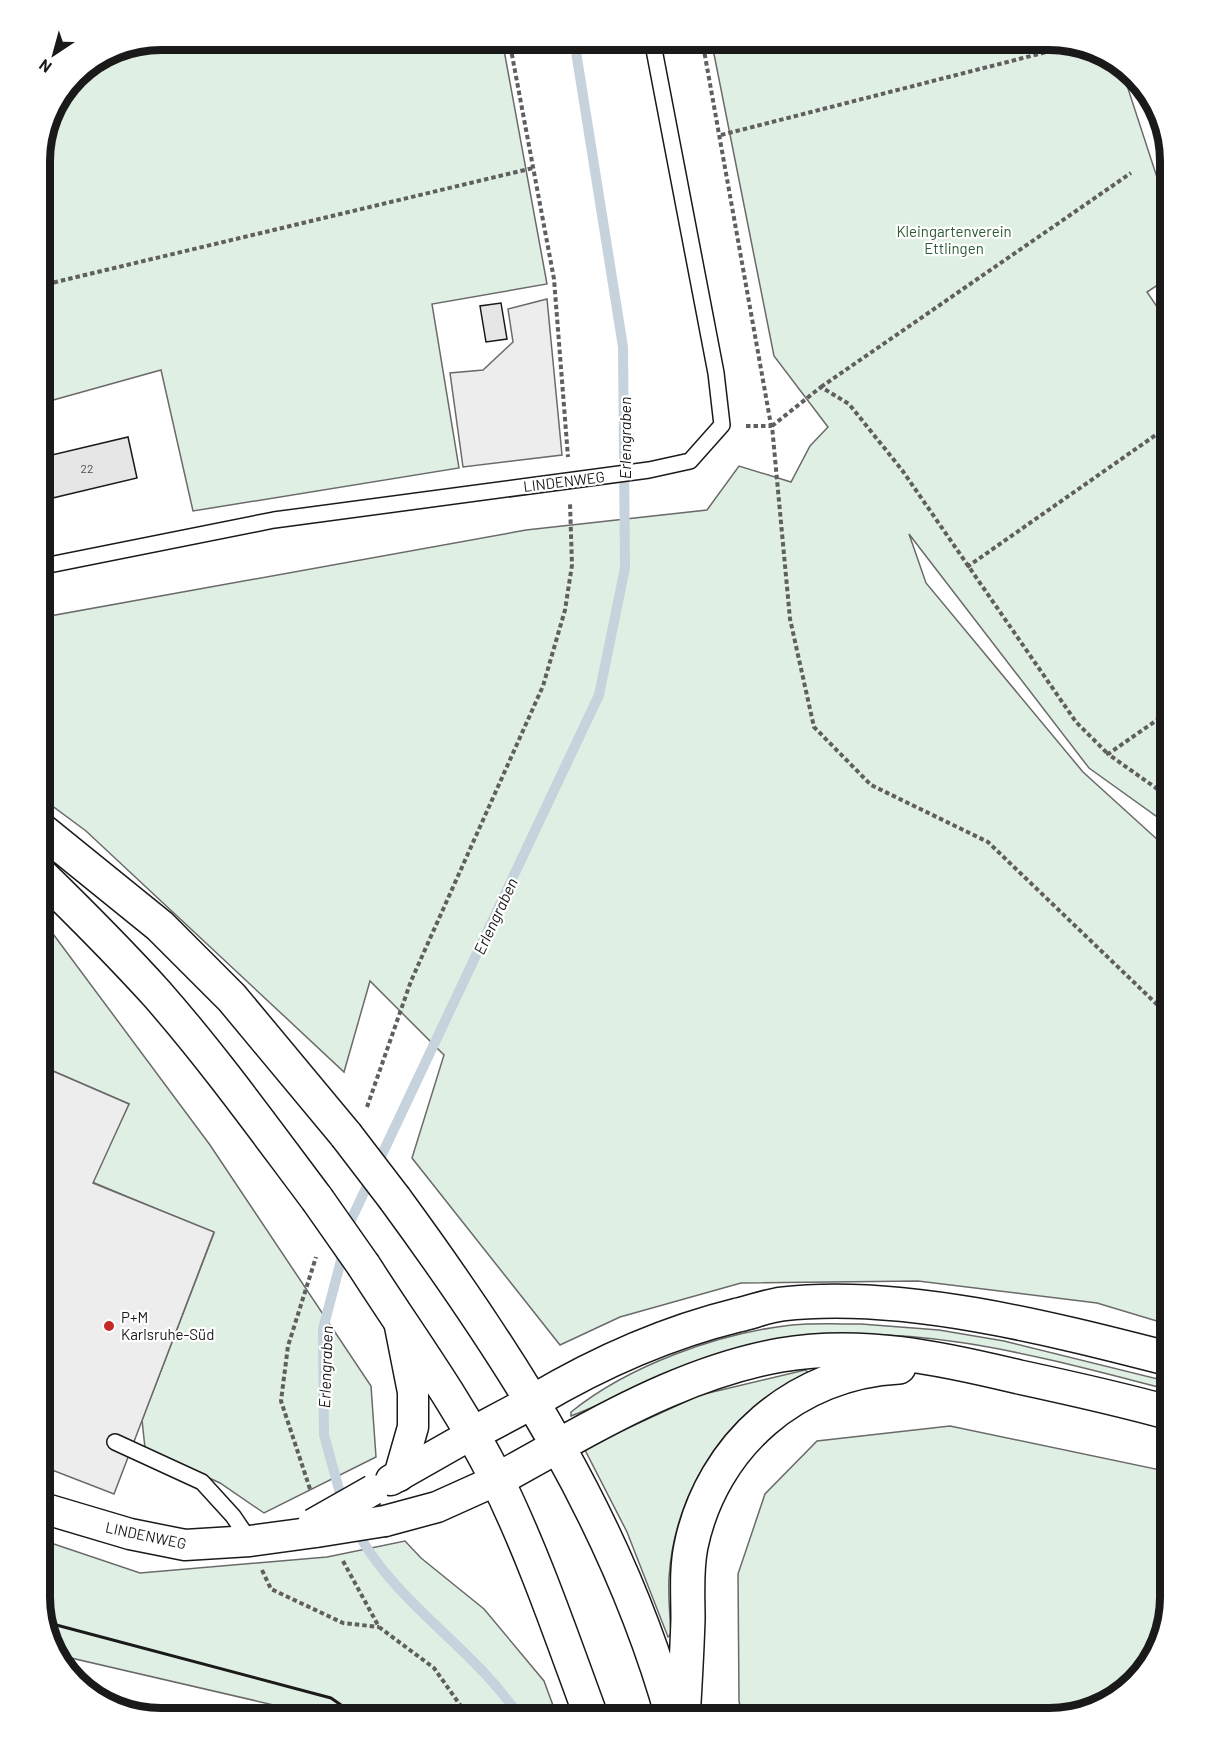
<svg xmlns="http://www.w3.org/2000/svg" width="1209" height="1758" viewBox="0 0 1209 1758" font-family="Barlow,sans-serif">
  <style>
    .green { fill: #e0efe3; stroke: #6a6a6a; stroke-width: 1.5 }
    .parking { fill: #ededed; stroke: #6a6a6a; stroke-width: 1.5 }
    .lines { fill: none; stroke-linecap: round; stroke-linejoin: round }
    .stream { stroke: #c6d2dc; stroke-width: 10 }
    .building { fill: #e6e6e6; stroke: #1a1a1a; stroke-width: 1.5 }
    .lane-casing { stroke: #1a1a1a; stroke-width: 18 }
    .street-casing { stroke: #1a1a1a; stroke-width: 33 }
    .primary-casing { stroke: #1a1a1a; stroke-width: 36 }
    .highway-casing { stroke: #1a1a1a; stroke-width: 36 }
    .path { stroke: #5f5f5f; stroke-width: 4; stroke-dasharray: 4.5 3; stroke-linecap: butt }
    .lane { stroke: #fff; stroke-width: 15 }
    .street { stroke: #fff; stroke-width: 30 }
    .primary { stroke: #fff; stroke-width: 33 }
    .highway { stroke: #fff; stroke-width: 33 }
    .street-bridge-casing { stroke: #1a1a1a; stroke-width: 33; stroke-linecap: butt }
    .primary-bridge-casing { stroke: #1a1a1a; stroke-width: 36; stroke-linecap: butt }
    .street-bridge { stroke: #fff; stroke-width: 30 }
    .primary-bridge { stroke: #fff; stroke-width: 33 }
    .wall { stroke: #1a1a1a; stroke-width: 3 }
    .poi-dot { fill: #c62828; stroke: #fff; stroke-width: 2 }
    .labels { text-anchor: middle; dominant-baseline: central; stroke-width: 4.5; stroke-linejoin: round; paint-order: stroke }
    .number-label { font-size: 12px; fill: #4d4d4d }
    .park-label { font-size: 15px; fill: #2b5a34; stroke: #fff }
    .street-label { font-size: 15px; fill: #1a1a1a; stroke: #fff }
    .poi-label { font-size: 15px; fill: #1a1a1a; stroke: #fff; text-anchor: start }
    .water-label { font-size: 16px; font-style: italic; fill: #1a1a1a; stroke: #fff }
    .rim { fill: none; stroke: #1a1a1a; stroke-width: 8 }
  </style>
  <rect width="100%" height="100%" fill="#fff"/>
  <g class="green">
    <path d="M161,39H502L547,284L432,304L459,468L193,511L161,370L39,404V153L51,107L75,74L114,48Z"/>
    <path d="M711,39H1056L1116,59L1120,64L1170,217V277L1147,292L1170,326V826L1089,768L909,534L926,583L1083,772L1170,851V1325L1097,1303L918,1281L741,1283L620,1317L560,1345L412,1158L444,1055L370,981L344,1072L86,831L39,796V618L526,530L707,510L739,466L791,482L810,446L828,427L774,356Z"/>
    <path d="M39,915L210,1145L371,1386L376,1457L264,1513L220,1483L145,1448L142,1420L214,1233L92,1182L129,1104L39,1065Z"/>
    <path d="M861,1324L939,1330L1004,1341L1170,1382V1390C1044,1358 916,1320 785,1340C771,1342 757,1342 744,1346C684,1362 629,1394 571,1416V1412C628,1366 718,1333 792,1325C814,1323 838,1324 861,1324Z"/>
    <path d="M805,1370L811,1374C796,1382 779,1388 766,1398C709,1438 673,1509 669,1578C668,1597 670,1615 671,1634L668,1637L627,1532L584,1448L700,1395Z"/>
    <path d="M950,1426L1170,1472V1598L1154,1659L1109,1703L1049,1719H743L739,1701L738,1574L765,1494L817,1441Z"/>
    <path d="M39,1539L140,1573L327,1557L405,1541L421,1558L484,1609L544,1681L558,1719H334L54,1654L39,1597Z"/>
  </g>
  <g class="parking">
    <path d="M547,299L562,455L463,467L450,373L483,370L513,342L508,309Z"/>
    <path d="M39,1065L129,1104L93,1183L214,1232L114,1494L39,1465Z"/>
  </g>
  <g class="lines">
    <g class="stream">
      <path d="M348,1233L351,1220L599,695L625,568L623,347L574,39"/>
      <path d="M343,1504L324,1435L323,1329L344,1249"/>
      <path d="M355,1528C395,1604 475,1648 521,1719"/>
    </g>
  </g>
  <g class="building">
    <path d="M501,303L507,339L486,342L480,306Z"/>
    <path d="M128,437L137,478L40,501L39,458Z"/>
  </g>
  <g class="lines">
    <defs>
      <g id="lane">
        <path d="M39,567L274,520L649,470L690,461L722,425L716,373L652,39"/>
        <path d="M115,1442L202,1482L233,1516L250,1541"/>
      </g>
      <g id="street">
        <path d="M399,1321L413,1392V1427L399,1476"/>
        <path d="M391,1480L472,1434"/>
        <path d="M39,1507L130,1534L185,1545L250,1541L316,1532"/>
        <path d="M385,1521L437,1507L497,1480"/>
      </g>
      <g id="primary">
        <path d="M39,828L160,926L232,998L346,1135"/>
        <path d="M39,873C79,912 119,952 157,994C214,1059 265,1130 317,1199"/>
        <path d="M395,1199C513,1360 619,1524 673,1719"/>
        <path d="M364,1266C410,1338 458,1402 496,1478C534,1555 562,1638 592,1719"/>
        <path d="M472,1434L534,1401"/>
        <path d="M497,1480L558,1446"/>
      </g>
      <g id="highway">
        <path d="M534,1401C598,1363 665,1333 738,1315C752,1312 767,1306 782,1304C902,1290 1053,1329 1170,1359"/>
        <path d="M558,1446C627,1407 702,1369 781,1355C862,1341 940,1358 1019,1377C1070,1388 1120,1399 1170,1413"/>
        <path d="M683,1719C685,1686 687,1652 688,1619C688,1594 686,1570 691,1546C712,1445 796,1372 899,1367"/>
      </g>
    </defs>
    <use href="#lane" class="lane-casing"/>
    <use href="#street" class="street-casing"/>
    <use href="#primary" class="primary-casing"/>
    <use href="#highway" class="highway-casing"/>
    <g class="path">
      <path d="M509,39L554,279L568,457"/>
      <path d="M702,39L771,425"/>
      <path d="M93,62L196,39"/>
      <path d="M721,135L1074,45"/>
      <path d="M39,286L533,168"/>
      <path d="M821,387L1131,173"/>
      <path d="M746,426H772L790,619L814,727L871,785L988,842L1170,1017"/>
      <path d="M772,426L821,387L849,404L902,470L1076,722L1108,754"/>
      <path d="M967,567L1170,425"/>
      <path d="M1170,798L1108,754L1170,711"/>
      <path d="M367,1107L411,981L543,686L565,610L572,565L570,503"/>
      <path d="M310,1489L281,1401L288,1346L316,1257"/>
      <path d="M343,1561L379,1627L434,1668L470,1719"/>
      <path d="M262,1570L271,1589L343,1623L379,1627"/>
    </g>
    <use href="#lane" class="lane"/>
    <use href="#street" class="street"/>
    <use href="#primary" class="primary"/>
    <use href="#highway" class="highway"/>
    <defs>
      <g id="street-bridge">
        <path d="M313,1524L373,1490"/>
        <path d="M316,1532L385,1521"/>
      </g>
      <g id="primary-bridge">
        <path d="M346,1135L395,1199"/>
        <path d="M317,1199L364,1266"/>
      </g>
    </defs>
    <use href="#street-bridge" class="street-bridge-casing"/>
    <use href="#primary-bridge" class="primary-bridge-casing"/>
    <use href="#street-bridge" class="street-bridge"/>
    <use href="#primary-bridge" class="primary-bridge"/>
    <path class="wall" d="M45,1622L331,1698L361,1719"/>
  </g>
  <circle class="poi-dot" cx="109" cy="1326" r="6"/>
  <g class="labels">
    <g class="number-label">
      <text x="87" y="468">22</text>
    </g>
    <g class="park-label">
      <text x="954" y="231">Kleingartenverein<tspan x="954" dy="17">Ettlingen</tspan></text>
    </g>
    <g class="street-label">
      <text transform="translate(564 481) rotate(-7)">LINDENWEG</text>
      <text transform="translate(146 1535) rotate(12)">LINDENWEG</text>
    </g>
    <g class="poi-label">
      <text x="121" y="1317">P+M<tspan x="121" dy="17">Karlsruhe-Süd</tspan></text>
    </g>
    <g class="water-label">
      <text transform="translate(624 438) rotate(-90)">Erlengraben</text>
      <text transform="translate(495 916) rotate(-65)">Erlengraben</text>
      <text transform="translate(325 1367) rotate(-88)">Erlengraben</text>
    </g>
  </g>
  <path d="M0 0H1209V1758H0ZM161 50H1049A111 111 0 0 1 1160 161V1597A111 111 0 0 1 1049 1708H161A111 111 0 0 1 50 1597V161A111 111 0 0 1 161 50Z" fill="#fff" fill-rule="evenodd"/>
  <path class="rim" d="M161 50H1049A111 111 0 0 1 1160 161V1597A111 111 0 0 1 1049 1708H161A111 111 0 0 1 50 1597V161A111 111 0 0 1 161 50Z"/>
  <g transform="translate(54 54) rotate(216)" stroke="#ffffff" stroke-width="4.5" paint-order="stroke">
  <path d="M0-4.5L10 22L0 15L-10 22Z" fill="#1a1a1a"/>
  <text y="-9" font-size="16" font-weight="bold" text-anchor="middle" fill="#1a1a1a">N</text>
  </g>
</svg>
